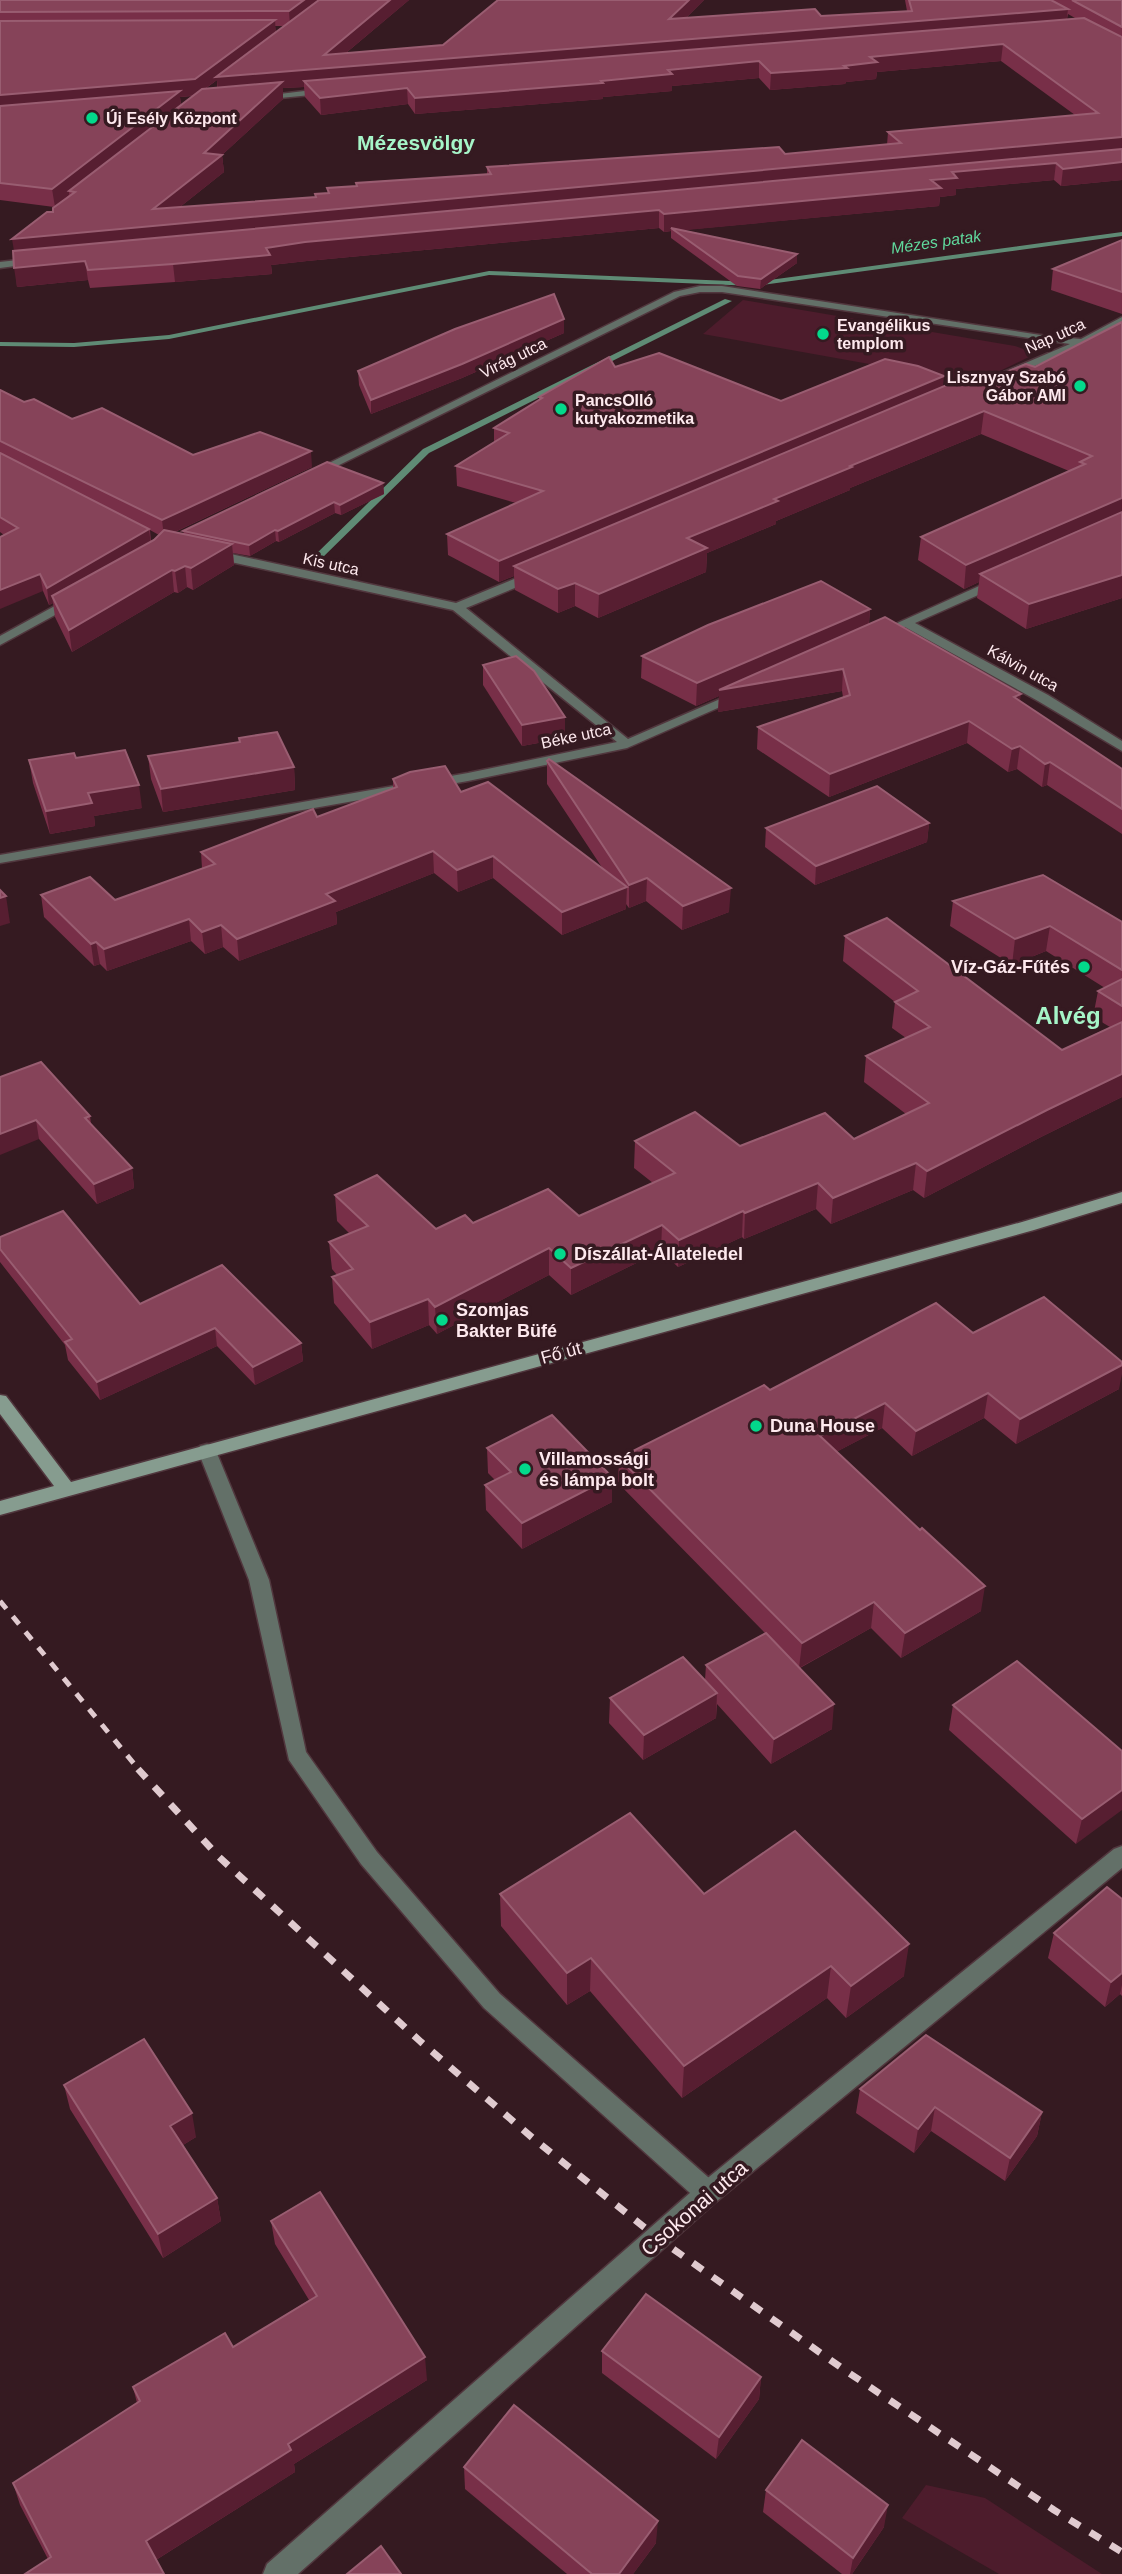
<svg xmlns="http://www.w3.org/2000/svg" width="1122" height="2574" viewBox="0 0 1122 2574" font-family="Arial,sans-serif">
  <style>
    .green { fill: #4d1c2c }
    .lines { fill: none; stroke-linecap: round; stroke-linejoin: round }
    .stream { fill: #5f8b75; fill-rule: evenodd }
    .lane-casing { stroke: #51373e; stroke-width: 3 }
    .street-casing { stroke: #51373e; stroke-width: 3 }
    .secondary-casing { stroke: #51373e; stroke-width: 3 }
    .lane { fill: #637068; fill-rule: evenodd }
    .street { fill: #637068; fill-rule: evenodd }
    .secondary { fill: #869c8f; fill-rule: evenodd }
    .rail-far1 { stroke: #e0cacf; stroke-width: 5; stroke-dasharray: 10 10; stroke-linecap: butt }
    .rail { stroke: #e0cacf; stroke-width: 7; stroke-dasharray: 12 12; stroke-linecap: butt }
    .wall { fill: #782f48; fill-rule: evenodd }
    .shaded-wall { fill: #571e31 }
    .building { fill: #864359; stroke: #995d71; stroke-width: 2 }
    .poi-dot { fill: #03d98b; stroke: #351a21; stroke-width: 2.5 }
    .labels { text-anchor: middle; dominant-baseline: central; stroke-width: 7; stroke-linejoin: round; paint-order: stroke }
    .far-poi-label { font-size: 16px; font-weight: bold; fill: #fee9ee; stroke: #351a21; text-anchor: start }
    .far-water-label { font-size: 16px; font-style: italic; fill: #60da9d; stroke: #351a21 }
    .far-street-label { font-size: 16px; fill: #fee9ee; stroke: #351a21 }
    .poi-label { font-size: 18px; font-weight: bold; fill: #fee9ee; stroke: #351a21; text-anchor: start }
    .street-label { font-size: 18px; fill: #fee9ee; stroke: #351a21 }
    .far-district-label { font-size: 21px; font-weight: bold; fill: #a6f5c8; stroke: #351a21 }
    .near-street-label { font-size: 21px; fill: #fee9ee; stroke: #351a21 }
    .district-label { font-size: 24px; font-weight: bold; fill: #a6f5c8; stroke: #351a21 }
  </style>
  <rect width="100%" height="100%" fill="#351a21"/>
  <g class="green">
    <path d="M743,300L1015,346L1026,350L1031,356L975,383L703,334Z"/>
    <path d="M926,2485L985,2498L1102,2574H999L902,2518Z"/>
  </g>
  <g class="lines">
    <g class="stream">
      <path d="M1122,232V236L754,286L489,275L169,339L74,347L0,346V342L74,343L169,335L489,271L754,282Z"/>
      <path d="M725,299L732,301L429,453L319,561L311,559L423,449Z"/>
    </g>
    <defs>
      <path id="lane" d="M207,1444L214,1446L216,1451L269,1580L306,1752L377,1852L500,1994L717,2185L720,2193L717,2201L708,2204L699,2201L484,2008L361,1864L289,1760L249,1580L198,1451L200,1446Z"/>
      <g id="street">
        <path d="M329,88L332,93L259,100L255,97Z"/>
        <path d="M35,258L40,261L38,263L0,268V262Z"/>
        <path d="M700,286H722L1047,336L1081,339L1122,317V324L1087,344L1008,377L1003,374L1004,372L1070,344L722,292H700L680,296L315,477L305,475L674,292Z"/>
        <path d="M212,550L456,603L531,572H539V578L466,608L628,739L734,693H744L745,696L627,748L468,781L0,863V855L468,773L617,742L453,610L208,557V551Z"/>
        <path d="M999,577L1003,578V584L915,623L1048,695L1122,741V751L1038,701L905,627L877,639L871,635Z"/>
        <path d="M73,596L79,600L77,603L0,645V636Z"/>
        <path d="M1122,1846V1868L717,2201L298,2574H263L267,2564L699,2185L1114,1849Z"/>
      </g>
      <path id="secondary" d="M1122,1192V1203L1034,1230L0,1515V1501L54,1486L0,1414V1395L6,1396L71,1482L1022,1222Z"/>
    </defs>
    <use href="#lane" class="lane-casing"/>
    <use href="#street" class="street-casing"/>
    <use href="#secondary" class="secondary-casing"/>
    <use href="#lane" class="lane"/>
    <use href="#street" class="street"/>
    <use href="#secondary" class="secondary"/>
    <path class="rail-far1" d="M0,1601L140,1771"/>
    <path class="rail" d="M138,1769L219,1857L421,2042L535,2140L659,2239L846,2371L1054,2510L1122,2552"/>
  </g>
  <g class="wall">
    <path d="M0,0H409L346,53L443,45L498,0H704L686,18L821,16L907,11L905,0H1122V180L1061,186L1054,180L956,189V195L940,197L939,206L683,230L797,254V263L760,289L737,286L671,238V231L664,232L659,228L307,261L271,265L272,274L175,282L90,288L88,280L17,287L14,251L53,212L54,207L0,200ZM1068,14L1075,18L1067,19ZM275,26H284L276,33ZM1001,61L1075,115L888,132L887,145L785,154L487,167V174L356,183V186L327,188L328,193L315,194V197L180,207L224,172L222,155L283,99V88L304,87L305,97L321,115L408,104L415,114L603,99V97L672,91V86L759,78L770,90L845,84L846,82L876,79L877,72ZM217,80V88L205,89ZM193,96L181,105L180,97Z"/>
    <path d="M1122,240V314L1051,290L1053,269Z"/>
    <path d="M564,319V333L462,378L371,414L359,385L358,371Z"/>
    <path d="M1122,322V598L1026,629L977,598L979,582L964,589L918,560L921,537L1069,471L981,434L850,488V490L776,521V524L707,553L706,572L598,618L575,606L558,613L515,590L514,576L499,582L448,555L447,534L516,503L457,486L456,466L494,442V428L539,400V397L615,367L781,401L974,385L1035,367Z"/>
    <path d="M0,390L24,402L72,419L193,455L312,467L175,532L184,534L183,531L383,483L384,494L341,515L335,513L279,542L276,541L250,556L233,553L234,565L193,590L187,587L178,593L174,592L72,652L55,617L53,603L49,605L43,591L4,535L0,532ZM150,530L159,535L151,542Z"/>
    <path d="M870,609L869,624L1020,702L1122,769V834L1047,785L1042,787L1017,769L1008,772L967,743L829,797L757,749L758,727L843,697L842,691L718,712L719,696L696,706L641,678L642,656Z"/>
    <path d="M483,665L565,717V738L522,746L483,685Z"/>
    <path d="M239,738L294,767L295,790L163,812L151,779L148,756L239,742Z"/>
    <path d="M76,758L142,808L94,816L95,826L50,834L33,783L29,760Z"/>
    <path d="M547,761L729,912L682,930L646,901L629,908L626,904V909L562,935L493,878L458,892L434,873L336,912L337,924L239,961L223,947L205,954L191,941L107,971L100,964L94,966L44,917L41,895L115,900L202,868L201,852L317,817L393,788V779L461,792L603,869L547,784Z"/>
    <path d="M929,823L927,842L815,885L765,847L766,828Z"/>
    <path d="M953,901L1122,922V1097L1043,1136L924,1198L913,1190L831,1224L816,1209L744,1239L742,1237L678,1267L661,1251L571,1295L549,1275L437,1334L429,1325L372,1349L334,1303L332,1277L337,1275L332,1269L329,1242L350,1234L337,1221L335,1195L436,1229L473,1223L579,1216L653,1183L634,1168L635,1141L740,1146L854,1139L906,1114L864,1082L866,1056L906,1038L892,1028L895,1002L843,961L845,936L1062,1050L1110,1027L1093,1017L1098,991L1105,988L1046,951L1012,965L950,926Z"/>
    <path d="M0,1077L90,1116L91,1124L132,1168L134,1188L97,1204L39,1139Z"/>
    <path d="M0,1237L140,1304L301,1343L303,1361L255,1385L217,1346L100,1400L68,1360L65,1345L0,1262Z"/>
    <path d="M973,1333L1119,1389L1016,1444L984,1418L912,1456L882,1428L836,1452L981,1611L901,1658L871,1628L800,1668L832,1729L771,1764L717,1704L716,1718L643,1760L609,1723L610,1698L705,1680L706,1665L765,1633L618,1483L619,1458L770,1390Z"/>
    <path d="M487,1448L612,1477V1502L522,1549L486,1510L485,1485L495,1480L488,1473Z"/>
    <path d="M953,1705L1122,1751L1076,1844L949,1730Z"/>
    <path d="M500,1894H704L904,1976L846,2018L827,1998L682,2098L590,1991L567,2005L501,1926Z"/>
    <path d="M1122,1899V1996L1120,1994L1105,2007L1048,1958L1054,1933Z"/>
    <path d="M64,2085L196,2137L183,2145L217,2198L221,2221L163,2258L70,2109Z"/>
    <path d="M860,2089L1042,2112L1037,2136L1005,2181L931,2131L914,2153L856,2113Z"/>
    <path d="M271,2221L427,2380L294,2464L295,2472L156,2560L48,2559L20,2505L13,2483L137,2403L133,2387L233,2347L309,2300L275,2244Z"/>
    <path d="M602,2351L761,2377L759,2399L716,2459L602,2373Z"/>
    <path d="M464,2467L656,2543L633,2574H567L465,2489Z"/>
    <path d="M766,2490L884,2527L852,2574H842L763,2512Z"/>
  </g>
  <g class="shaded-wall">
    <path d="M304,0H325L290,26L289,11Z"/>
    <path d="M390,0H409L328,68L1068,9L1066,25L304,81V87L283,88V99L222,155L224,172L156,226L1122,137V154L15,257L12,239L153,209L204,153L218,94L217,80L196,95L180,97L181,107L69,191V195L55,207L52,189L0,112V95L275,20L276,36L324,55Z"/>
    <path d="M689,0H704L669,35V19Z"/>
    <path d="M1003,44L1001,61L877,72L876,79L846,82L845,84L770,90L771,73L844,66L870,57Z"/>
    <path d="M759,61V78L672,86V91L603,97V99L415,114V98L601,81L668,70Z"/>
    <path d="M407,88L408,104L321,115L320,98Z"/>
    <path d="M1122,162V180L1061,186L1063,169Z"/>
    <path d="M1056,163L1054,180L956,189V195L940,197L939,206L676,231L671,228V231L664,232V214L931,180L952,172Z"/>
    <path d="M659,210V228L307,261L271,265L272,274L175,282L173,264L266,248L305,242Z"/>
    <path d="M797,254V263L760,289L761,279Z"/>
    <path d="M85,261L88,280L17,287L14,268Z"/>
    <path d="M564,319V333L462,378L371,414V400Z"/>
    <path d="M944,376L942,395L514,566V576L499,582V561Z"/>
    <path d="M984,411L981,434L850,488V490L776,521V524L707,553L706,572L598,618L599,594L687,538L850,466Z"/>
    <path d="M311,451L312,467L164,537L162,520Z"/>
    <path d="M383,483L384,494L341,515L340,505Z"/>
    <path d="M1122,498V514L980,574L979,582L964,589L966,565Z"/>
    <path d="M334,502L335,513L279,542L278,531Z"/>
    <path d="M149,529L151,546L52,596L53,603L49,605L47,588Z"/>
    <path d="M275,530L276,541L250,556L249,545Z"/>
    <path d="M232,544L234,565L193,590L191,568Z"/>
    <path d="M185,566L187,587L178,593L175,571Z"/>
    <path d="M172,570L174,592L72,652L69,630Z"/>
    <path d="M40,574L43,591L0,609V590Z"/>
    <path d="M1122,575V598L1026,629L1029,604Z"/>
    <path d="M575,583V606L558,613V589Z"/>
    <path d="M870,609L868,631L843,669L842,691L718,712L719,696L696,706L697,683Z"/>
    <path d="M1021,694L1018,717L1014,697Z"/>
    <path d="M565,717V738L522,746V725Z"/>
    <path d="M969,721L967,743L829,797L830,774Z"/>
    <path d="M1020,746L1017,769L1008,772L1012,749Z"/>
    <path d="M1050,762L1047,785L1042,787L1045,764Z"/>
    <path d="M294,767L295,790L163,812L161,789Z"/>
    <path d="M139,785L142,808L94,816L95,826L50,834L46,811L88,793Z"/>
    <path d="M929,823L927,842L815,885L816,866Z"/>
    <path d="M433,851L434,873L336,912L337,924L239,961L237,939L326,894Z"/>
    <path d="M493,856V878L458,892L457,870Z"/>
    <path d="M647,878L646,901L629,908V885Z"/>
    <path d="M627,887L626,909L562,935V912Z"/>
    <path d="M731,888L729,912L682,930L683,906Z"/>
    <path d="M6,896L10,923L0,926V898Z"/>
    <path d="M189,919L191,941L107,971L104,949Z"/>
    <path d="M221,925L223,947L205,954L202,932Z"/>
    <path d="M1050,926L1046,951L1012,965L1015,939Z"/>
    <path d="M96,942L100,964L94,966L91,944Z"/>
    <path d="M1122,1074V1097L1043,1136L924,1198L927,1171L1047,1110Z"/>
    <path d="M36,1120L39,1139L0,1155V1134Z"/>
    <path d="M916,1163L913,1190L831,1224L833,1198Z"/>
    <path d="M132,1168L134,1188L97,1204L94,1184Z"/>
    <path d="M818,1183L816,1209L744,1239L745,1213Z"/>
    <path d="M743,1211L742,1237L678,1267L679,1240Z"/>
    <path d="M662,1225L661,1251L571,1295V1268Z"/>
    <path d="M549,1248V1275L437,1334L435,1307Z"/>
    <path d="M428,1299L429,1325L372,1349L370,1322Z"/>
    <path d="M215,1328L217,1346L100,1400L97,1382Z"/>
    <path d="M301,1343L303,1361L255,1385L253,1367Z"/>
    <path d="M1122,1365V1374L1119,1389L1016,1444L1020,1419Z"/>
    <path d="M988,1393L984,1418L912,1456L916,1431Z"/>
    <path d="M885,1403L882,1428L817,1462L820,1436Z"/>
    <path d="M612,1477V1502L522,1549V1523Z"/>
    <path d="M985,1586L981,1611L901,1658L905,1633Z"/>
    <path d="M874,1602L871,1628L799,1668L802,1643Z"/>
    <path d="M717,1693L716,1718L643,1760L644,1735Z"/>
    <path d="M834,1704L832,1729L771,1764L774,1739Z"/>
    <path d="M1122,1790V1810L1076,1844L1082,1819Z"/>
    <path d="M909,1944L904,1976L846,2018L851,1986Z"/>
    <path d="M591,1958L590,1991L567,2005V1973Z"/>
    <path d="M831,1966L827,1998L682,2098L684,2066Z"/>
    <path d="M1122,1973V1985L1120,1994L1105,2007L1111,1982Z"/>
    <path d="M935,2107L931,2131L914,2153L918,2129Z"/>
    <path d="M1042,2112L1037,2136L1005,2181L1010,2158Z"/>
    <path d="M192,2113L196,2137L175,2150L170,2126Z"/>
    <path d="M217,2198L221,2221L163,2258L158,2234Z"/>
    <path d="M425,2357L427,2380L294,2464L295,2472L151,2563L146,2541L288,2444Z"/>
    <path d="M761,2377L759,2399L716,2459L719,2437Z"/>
    <path d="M888,2505L884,2527L852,2574H850L853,2558Z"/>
    <path d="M658,2521L656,2543L633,2574H619Z"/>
  </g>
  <g class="building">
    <path d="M0,0H304L289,11L0,12Z"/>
    <path d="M319,0H390L324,55L443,45L498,0H689L669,19L815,9L821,16L912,11L909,0H1051L1068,9L216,77Z"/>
    <path d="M1072,0H1122V27Z"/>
    <path d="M1084,18L1122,37V137L12,239L47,212H53V208L75,192L69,191L202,89L282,82L204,153L222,155L153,209L316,197L315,194L329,193L327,188L357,186L356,183L491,174L487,167L779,147L785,154L901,143L888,132L1098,113L1003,44L870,57L877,62L844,66L847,68L771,73L759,61L668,70L672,74L601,81L603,83L415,98L407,88L320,98L304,81Z"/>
    <path d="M275,20L195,79L0,95V21Z"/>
    <path d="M180,91L52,189L0,183V106Z"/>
    <path d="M1122,149V162L1063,169L1056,163L952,172L957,178L931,180L941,188L664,214L659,210L305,242L266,248L270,255L173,264L88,270L85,261L14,268L13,251Z"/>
    <path d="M671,228L797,254L761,279L738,276Z"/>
    <path d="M1122,240V292L1053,269Z"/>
    <path d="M554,294L564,319L462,364L371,400L358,371L455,329Z"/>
    <path d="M1122,322V498L966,565L921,537L1085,464L1080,462L1092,456L984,411L850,466L852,467L774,499L778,501L687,538L707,548L599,594L575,583L558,589L514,566L961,379L974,385L1026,364L1035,367Z"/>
    <path d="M659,353L781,401L885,359L918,366L944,376L499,561L447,534L543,491L456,466L509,433L494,428L542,398L539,397L609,357L615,367Z"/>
    <path d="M0,390L24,402L34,399L72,419L102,408L193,455L260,432L311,451L162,520L0,441Z"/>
    <path d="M0,453L149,529L47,588L40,574L0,590V537L18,528L0,517Z"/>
    <path d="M327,462L383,483L340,505L334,502L278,531L275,530L249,545L183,531Z"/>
    <path d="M1122,512V575L1029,604L980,574Z"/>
    <path d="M164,530L232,544L191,568L185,566L175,571L172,570L69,630L52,596L154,540Z"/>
    <path d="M821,581L870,609L697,683L642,656L708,625Z"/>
    <path d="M885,617L1021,694L1014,697L1122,769V809L1050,762L1045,764L1020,746L1012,749L969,721L830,774L758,727L850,695L843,669L719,690Z"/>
    <path d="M516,656L534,671L565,717L522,725L483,665Z"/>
    <path d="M277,732L294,767L161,789L148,756L240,742L239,738Z"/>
    <path d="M125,750L139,785L88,793L92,803L46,811L29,760L74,753L76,758Z"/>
    <path d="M549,759L731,888L683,906L647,878L629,885L547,761Z"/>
    <path d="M445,766L461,792L488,782L627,887L562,912L493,856L457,870L433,851L326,894L335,901L237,939L221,925L202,932L189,919L104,949L96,942L91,944L41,895L90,877L115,900L215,864L201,852L313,809L317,817L397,787L393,779L410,772Z"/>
    <path d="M877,786L929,823L816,866L766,828Z"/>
    <path d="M1043,875L1122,922V970L1050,926L1015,939L953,901Z"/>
    <path d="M0,890L6,896L0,898Z"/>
    <path d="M887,918L1062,1050L1122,1022V1074L1047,1110L927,1171L916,1163L833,1198L818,1183L745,1213L743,1211L679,1240L662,1225L571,1268L549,1248L435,1307L428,1299L370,1322L332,1277L353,1269L329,1242L368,1226L335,1195L377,1175L436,1229L465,1215L473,1223L548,1189L579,1216L675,1173L635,1141L695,1112L740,1146L825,1113L854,1139L929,1103L866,1056L930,1027L895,1002L918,991L845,936Z"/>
    <path d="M1122,979V1006L1098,991Z"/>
    <path d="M41,1062L90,1116L85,1118L132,1168L94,1184L36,1120L0,1134V1077Z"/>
    <path d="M63,1211L140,1304L222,1265L301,1343L253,1367L215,1328L97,1382L65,1342L72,1339L0,1249V1237Z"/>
    <path d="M1044,1297L1122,1362V1365L1020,1419L988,1393L916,1431L885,1403L820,1436L920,1530L922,1528L985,1586L905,1633L874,1602L802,1643L619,1458L764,1385L770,1390L936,1303L973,1333Z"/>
    <path d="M552,1415L612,1477L522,1523L485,1485L511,1472L487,1448Z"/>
    <path d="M766,1633L834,1704L774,1739L706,1665Z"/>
    <path d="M683,1657L717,1693L644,1735L610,1698Z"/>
    <path d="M1017,1661L1122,1751V1790L1082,1819L953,1705Z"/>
    <path d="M630,1813L704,1894L795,1831L909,1944L851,1986L831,1966L684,2066L591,1958L567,1973L500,1894Z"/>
    <path d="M1107,1887L1122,1899V1973L1111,1982L1054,1933Z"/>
    <path d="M926,2035L1042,2112L1010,2158L935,2107L918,2129L860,2089Z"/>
    <path d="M144,2039L192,2113L170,2126L217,2198L158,2234L64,2085Z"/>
    <path d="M320,2192L425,2357L288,2444L291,2450L146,2541L164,2574H25L51,2557L13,2483L140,2401L133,2387L225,2333L233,2347L317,2296L271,2221Z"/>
    <path d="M646,2294L761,2377L719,2437L602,2351Z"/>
    <path d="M514,2405L658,2521L619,2574H592L464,2467Z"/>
    <path d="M802,2440L888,2505L853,2558L766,2490Z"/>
    <path d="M381,2546L401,2574H347Z"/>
  </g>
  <g class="poi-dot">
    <circle cx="92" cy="118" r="7"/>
    <circle cx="823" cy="334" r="7"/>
    <circle cx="1080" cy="386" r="7"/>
    <circle cx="561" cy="409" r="7"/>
    <circle cx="1084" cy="967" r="7"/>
    <circle cx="560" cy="1254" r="7"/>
    <circle cx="442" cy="1320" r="7"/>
    <circle cx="756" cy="1426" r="7"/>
    <circle cx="525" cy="1469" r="7"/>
  </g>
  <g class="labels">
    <g class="far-poi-label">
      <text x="106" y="118">Új Esély Központ</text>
      <text x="837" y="325">Evangélikus<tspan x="837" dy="18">templom</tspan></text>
      <text x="1066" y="377" text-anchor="end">Lisznyay Szabó<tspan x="1066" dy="18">Gábor AMI</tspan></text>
      <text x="575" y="400">PancsOlló<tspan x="575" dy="18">kutyakozmetika</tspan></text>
    </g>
    <g class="far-water-label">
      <text transform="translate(936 242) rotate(-8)">Mézes patak</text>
    </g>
    <g class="far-street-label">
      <text transform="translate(1055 336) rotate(-24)">Nap utca</text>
      <text transform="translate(513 358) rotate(-26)">Virág utca</text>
      <text transform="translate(331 564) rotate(12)">Kis utca</text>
      <text transform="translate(1023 668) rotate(29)">Kálvin utca</text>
      <text transform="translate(576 736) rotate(-12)">Béke utca</text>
    </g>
    <g class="poi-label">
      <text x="1070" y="967" text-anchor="end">Víz-Gáz-Fűtés</text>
      <text x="574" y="1254">Díszállat-Állateledel</text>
      <text x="456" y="1310">Szomjas<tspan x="456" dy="21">Bakter Büfé</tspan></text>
      <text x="770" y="1426">Duna House</text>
      <text x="539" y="1459">Villamossági<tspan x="539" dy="21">és lámpa bolt</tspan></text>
    </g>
    <g class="street-label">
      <text transform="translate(561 1353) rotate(-15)">Fő út</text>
    </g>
    <g class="far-district-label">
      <text x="416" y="142">Mézesvölgy</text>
    </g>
    <g class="near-street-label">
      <text transform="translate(694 2208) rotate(-41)">Csokonai utca</text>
    </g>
    <g class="district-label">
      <text x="1068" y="1015">Alvég</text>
    </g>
  </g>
</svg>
